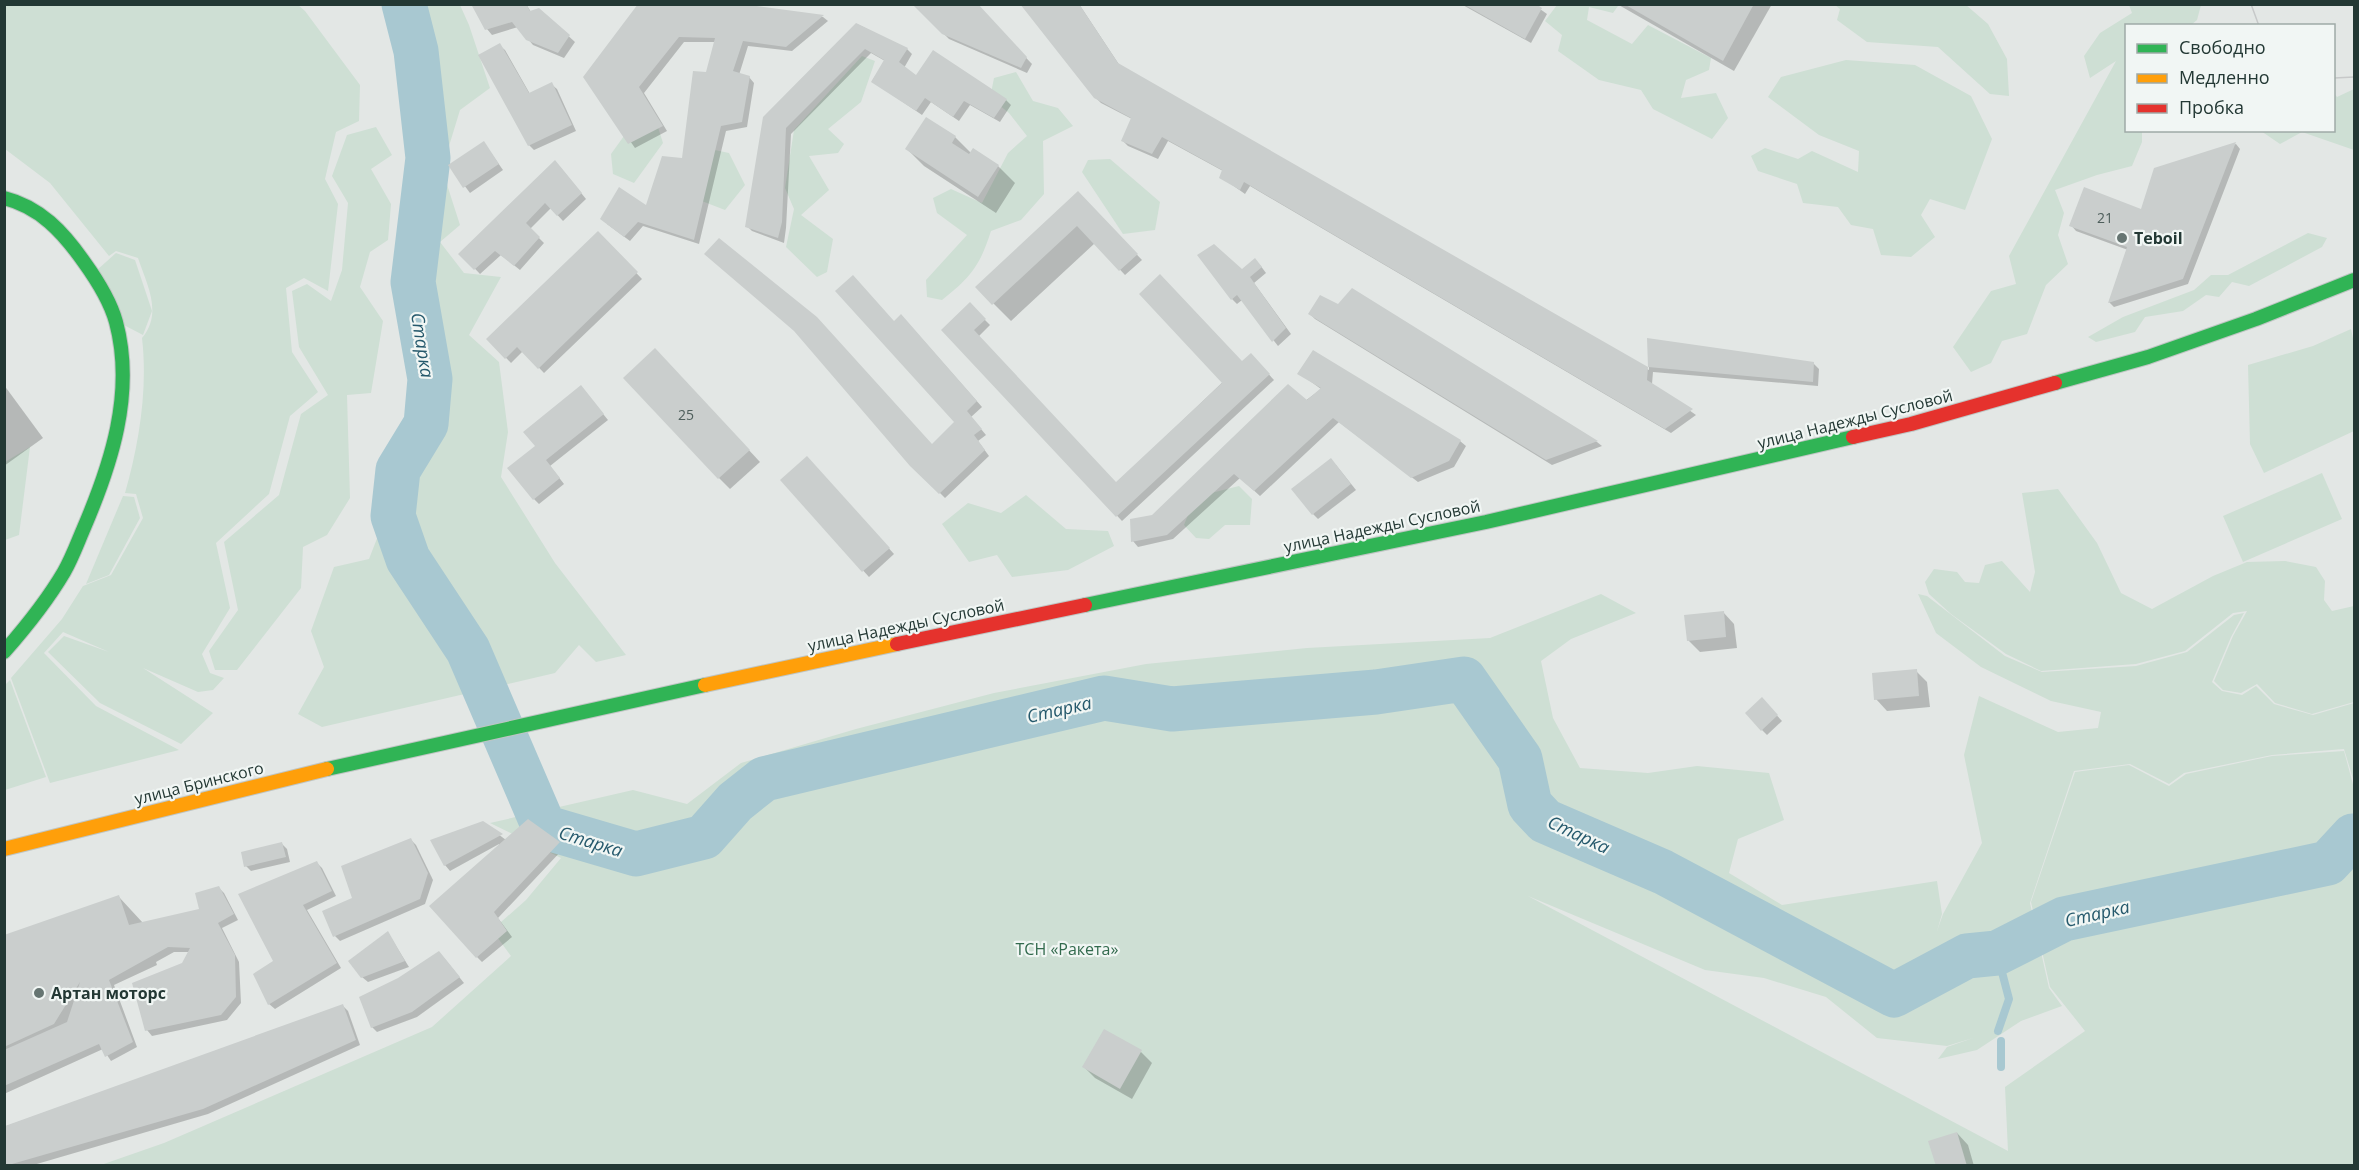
<svg xmlns="http://www.w3.org/2000/svg" width="2359" height="1170" viewBox="0 0 2359 1170" font-family="'Open Sans',sans-serif">
  <style>
    .green { fill: #cedfd4 }
    .shadow { fill: #0003 }
    .lines { fill: none; stroke-linecap: round; stroke-linejoin: round }
    .stream { stroke: #a8c8d1; stroke-width: 8 }
    .river { stroke: #a8c8d1; stroke-width: 45 }
    .building { fill: #cacecd }
    .fast-casing { stroke: #bfc5c3; stroke-width: 16 }
    .slow-casing { stroke: #bfc5c3; stroke-width: 16 }
    .jam-casing { stroke: #bfc5c3; stroke-width: 16 }
    .fast { stroke: #30b455; stroke-width: 14 }
    .slow { stroke: #ff9f0a; stroke-width: 14 }
    .jam { stroke: #e5322d; stroke-width: 14 }
    .tram { stroke: #c7c9c9; stroke-width: 1.5 }
    .poi-dot { fill: #667572; stroke: #f1f6f4; stroke-width: 2 }
    .labels { text-anchor: middle; dominant-baseline: central; stroke-width: 4.5; stroke-linejoin: round; paint-order: stroke }
    .number-label { font-size: 14px; fill: #4e5e5b }
    .poi-label { font-size: 16px; font-weight: bold; fill: #233834; stroke: #f1f6f4; text-anchor: start }
    .street-label { font-size: 16px; fill: #233834; stroke: #f1f6f4 }
    .park-label { font-size: 16px; fill: #326a4d; stroke: #f1f6f4 }
    .water-label { font-size: 18px; font-style: italic; fill: #25596c; stroke: #f1f6f4 }
  </style>
  <rect width="100%" height="100%" fill="#e3e7e5"/>
  <g class="green">
    <path d="M5,4L298,5L305,11L360,85L359,121L336,132L325,179L338,204L328,291L304,278L286,288L292,352L318,392L290,416L269,494L216,543L230,608L202,654L210,673L224,678L213,690L198,692L143,668L213,713L181,744L100,703L48,652L64,636L109,652L63,632L44,653L96,706L179,750L50,783L11,678L62,619L83,586L111,575L143,518L136,494L125,493C139,444 148,389 142,338C163,313 147,285 138,258L116,251L109,256L50,183L5,149Z"/>
    <path d="M390,5H460L469,25L490,88L460,110L442,169L460,225L440,242L464,273L501,277L469,335L499,362L508,432L501,477L555,563L626,655L596,662L579,645L555,673L322,727L298,714L324,667L311,631L334,567L369,559L385,518L412,380L421,267L431,211L417,139L410,87L394,13Z"/>
    <path d="M1557,5H1615L1618,6L1613,13L1589,7L1587,20L1632,44L1648,25L1711,58L1709,70L1686,80L1681,98L1716,93L1728,118L1712,139L1653,109L1641,90L1599,80L1558,51L1562,35L1545,21Z"/>
    <path d="M1835,5H1966L1988,24L2007,59L2009,96L1990,94L1938,47L1867,42L1837,20L1840,9Z"/>
    <path d="M2129,5H2201L2197,20L2191,25L2126,26V130L2142,131V142L2132,166L2097,175L2055,190L2064,213L2058,235L2068,264L2046,285L2027,334L2002,341L1991,363L1971,372L1953,347L1991,291L2016,284L2009,256L2116,61L2090,78L2084,56L2100,33L2132,13Z"/>
    <path d="M862,56L875,61L861,102L828,129L844,144L838,153L809,156L829,190L801,215L833,239L827,272L817,277L786,247L794,209L785,188L794,130Z"/>
    <path d="M1846,60L1915,65L1971,96L1992,139L1965,210L1930,199L1921,215L1935,237L1911,257L1881,255L1873,229L1851,225L1838,207L1803,203L1797,184L1758,171L1751,156L1765,148L1798,159L1812,151L1858,172L1859,151L1819,135L1768,97L1781,77Z"/>
    <path d="M1016,72L1033,101L1058,108L1073,126L1043,141L1044,194L1021,220L991,231C980,266 970,278 942,300L927,297L926,280L967,235L937,213L933,198L951,189L982,203L1008,153L1027,136L1009,113L990,98L994,78Z"/>
    <path d="M2354,89V150L2302,132L2280,144L2261,131L2334,130V93L2337,97Z"/>
    <path d="M637,118L656,121L663,143L634,183L613,174L611,154Z"/>
    <path d="M376,127L392,155L371,169L391,204L388,240L370,252L360,287L383,321L371,393L347,395L350,498L327,535L303,547L301,588L237,670H215L209,651L238,610L224,542L279,495L301,414L328,395L299,347L292,291L307,284L331,301L342,270L348,203L332,176L347,135Z"/>
    <path d="M696,146L729,153L745,185L725,210L694,198Z"/>
    <path d="M1110,159L1160,202L1155,230L1123,234L1082,172L1088,160Z"/>
    <path d="M2308,233L2327,238L2322,247L2249,286L2232,282L2219,297L2206,295L2183,311L2145,317L2135,332L2096,342L2088,337L2123,317L2194,290L2211,275H2228Z"/>
    <path d="M116,253L135,260L152,311L143,335L120,323L96,271Z"/>
    <path d="M2351,329L2354,343V431L2264,473L2250,444L2248,365L2313,346Z"/>
    <path d="M30,447L19,535L5,540V462Z"/>
    <path d="M2322,473L2342,519L2243,562L2223,516Z"/>
    <path d="M1239,486L1252,499L1250,525H1225L1209,539L1196,538L1184,525L1195,497Z"/>
    <path d="M2058,489L2097,543L2121,593L2152,609L2213,576L2247,562L2285,561L2316,567L2325,581L2324,600L2332,611L2354,606V702L2312,714L2275,703L2257,684L2241,693L2223,690L2214,681L2233,636L2247,611L2233,613L2185,651L2136,664L2041,671L2006,654L1951,614L1929,594L1925,582L1934,569L1957,572L1965,582L1979,583L1985,565L2002,561L2030,592L2035,572L2022,493Z"/>
    <path d="M1026,495L1066,529L1108,531L1114,546L1068,570L1012,577L997,555L969,562L942,524L968,503L1001,513Z"/>
    <path d="M123,496L134,497L140,518L109,575L86,584Z"/>
    <path d="M1601,594L1636,613L1571,639L1541,661L1553,718L1580,768L1648,773L1697,766L1769,773L1784,820L1738,839L1729,873L1782,905L1937,881L1942,914L1937,931L1943,914L1982,843L1964,755L1979,696L2058,732L2098,728L2101,712L2051,701L1981,667L1936,633L1918,594L1927,596L2005,656L2042,672L2136,666L2187,652L2234,615L2244,613L2231,637L2212,682L2222,691L2242,695L2256,686L2274,704L2313,715L2354,703V782L2344,749L2272,755L2184,773L2169,784L2130,764L2074,771L2030,903L2049,988L2062,1006L2021,1021L1977,1050L1938,1059L1947,1047L1973,1038L1947,1046L1877,1038L1826,997L1764,978L1705,970L1528,896L2008,1151L2005,1087L2085,1031L2050,987L2031,902L2075,772L2129,765L2169,786L2186,774L2272,756L2344,751L2354,788V1165L98,1166L164,1143L432,1027L511,956L492,930L526,900L561,858L490,823L633,790L687,804L741,763L856,729L994,693L1146,664L1307,648L1490,638Z"/>
    <path d="M10,680L46,777L5,790V685Z"/>
  </g>
  <g class="shadow">
    <path d="M526,4L531,12L539,9L575,42L564,58L533,45L518,27L492,35L487,29Z"/>
    <path d="M731,4L823,17L828,21L792,51L748,46L739,75L749,77L754,83L747,127L726,131L699,244L643,226L630,241L607,224L646,207L683,160L715,42H684L644,93L667,131L635,148L585,77Z"/>
    <path d="M914,4L988,18L1032,64L1027,73L949,39Z"/>
    <path d="M1079,4L1120,66L1649,370L1648,340L1813,363L1819,369L1818,386L1653,372L1652,384L1696,415L1671,433L1250,186L1245,194L1221,177L1223,171L1168,141L1158,159L1128,146L1123,141L1132,119L1101,103L1095,97Z"/>
    <path d="M1461,4H1533L1547,14L1531,43Z"/>
    <path d="M1617,4H1772L1734,71Z"/>
    <path d="M857,24L907,49L912,54L904,68L916,78L1006,100L1011,105L1000,122L970,105L959,121L931,102L922,115L872,81L885,61L871,53L791,134L786,228L784,243L752,231L747,226L764,117Z"/>
    <path d="M499,45L505,50L530,94L551,84L557,89L576,131L534,150L529,145Z"/>
    <path d="M955,137L971,153L998,166L1015,183L996,213L924,166L907,149Z"/>
    <path d="M484,143L503,170L470,193L450,166Z"/>
    <path d="M2236,144L2240,149L2188,284L2114,307L2109,302L2128,250L2076,231L2071,225L2142,211L2155,170Z"/>
    <path d="M560,167L586,199L563,221L551,208L530,229L544,243L520,270L501,255L480,274L461,254Z"/>
    <path d="M1078,193L1142,260L1125,275L1095,243L1011,321L977,287Z"/>
    <path d="M598,233L642,279L544,373L523,351L511,363L488,339Z"/>
    <path d="M1260,265L1266,273L1254,283L1291,334L1278,346L1242,300L1237,304L1232,299L1242,271Z"/>
    <path d="M1353,290L1597,442L1602,446L1552,465L1315,319L1310,314L1339,306Z"/>
    <path d="M970,305L990,325L978,337L1116,484L1251,355L1274,380L1122,521L943,330Z"/>
    <path d="M907,322L982,407L971,417L986,435L978,441L989,456L945,498L912,465L956,422L894,323Z"/>
    <path d="M666,361L760,462L730,489L719,478Z"/>
    <path d="M1299,373L1460,441L1466,446L1454,467L1418,482L1339,422L1260,496L1240,478L1173,539L1138,547L1133,541L1153,516L1321,389Z"/>
    <path d="M4,385L43,438L4,466Z"/>
    <path d="M586,393L608,420L550,466L564,484L539,504L534,499L537,446Z"/>
    <path d="M812,463L894,554L869,577L782,480Z"/>
    <path d="M1336,465L1356,490L1318,519L1313,514Z"/>
    <path d="M1723,612L1734,624L1737,648L1700,652L1688,640Z"/>
    <path d="M1916,671L1927,682L1930,707L1887,711L1876,699Z"/>
    <path d="M1767,705L1782,721L1767,735L1762,730Z"/>
    <path d="M528,821L564,848L498,918L512,937L482,962L477,957L499,844L450,871L445,865L482,822L506,840Z"/>
    <path d="M411,840L416,845L433,880L425,904L340,941L335,936L354,898Z"/>
    <path d="M282,844L287,849L290,862L251,871L246,866Z"/>
    <path d="M317,863L322,868L336,896L307,910L341,968L275,1009L269,1004L275,962Z"/>
    <path d="M219,888L224,893L238,920L222,928L239,962L241,1003L227,1020L152,1036L147,1030L189,952H174L156,962L157,965L114,985L137,1047L111,1061L103,1049L4,1094V937L119,897L143,923L201,910Z"/>
    <path d="M388,933L409,967L368,982L362,977Z"/>
    <path d="M444,958L464,983L417,1017L377,1032L372,1027L399,979Z"/>
    <path d="M343,1006L348,1011L360,1045L208,1114L30,1166H4V1127Z"/>
    <path d="M1141,1052L1152,1063L1132,1099L1095,1078L1084,1067Z"/>
    <path d="M1957,1133L1968,1145L1974,1166H1937Z"/>
  </g>
  <g class="lines">
    <g class="stream">
      <path d="M1997,953L2009,999L1998,1031"/>
      <path d="M2001,1041V1067"/>
    </g>
    <path class="river" d="M404,4L416,51L428,158L413,282L430,379L426,424L398,470L393,516L408,559L468,650L544,827L636,854L704,837L735,802L764,779L1104,698L1172,709L1376,692L1464,679L1520,759L1530,805L1545,821L1663,872L1894,995L1967,956L1997,953L2064,919L2328,863L2353,836"/>
  </g>
  <g class="building">
    <path d="M471,4H526L530,11L539,8L570,35L558,53L526,40L512,22L485,30Z"/>
    <path d="M638,4H742L824,15L786,47L743,41L733,71L750,76L742,122L721,126L694,240L638,222L624,237L600,219L619,187L646,205L662,156L682,158L693,71L706,72L715,38L679,37L639,87L663,126L628,144L583,77Z"/>
    <path d="M912,4H978L1027,57L1021,68L942,34Z"/>
    <path d="M1020,4H1079L1118,63L1648,367L1647,338L1814,362L1813,382L1648,367L1647,380L1693,409L1665,429L1244,182L1240,190L1219,178L1222,170L1162,137L1152,154L1121,141L1131,118L1094,98Z"/>
    <path d="M1463,4H1536L1542,8L1525,39Z"/>
    <path d="M1624,4H1754L1723,61Z"/>
    <path d="M856,23L908,48L899,62L916,75L933,50L1007,99L994,118L964,101L953,117L925,98L916,111L871,82L884,60L865,49L786,128L782,222L778,238L745,227L763,117Z"/>
    <path d="M500,43L529,93L552,82L572,125L528,146L478,55Z"/>
    <path d="M926,117L956,136L952,143L969,154L973,148L999,165L978,197L905,149Z"/>
    <path d="M484,141L499,164L463,188L448,165Z"/>
    <path d="M2236,142L2183,279L2108,303L2127,247L2069,226L2084,187L2141,209L2154,168Z"/>
    <path d="M555,160L582,193L557,216L545,203L526,223L540,237L514,266L495,251L474,270L458,254Z"/>
    <path d="M1078,191L1138,254L1119,271L1077,226L992,305L975,287Z"/>
    <path d="M598,231L638,272L538,369L517,347L505,359L486,339Z"/>
    <path d="M719,238L817,317L932,444L954,422L835,291L853,275L894,321L901,314L977,401L967,411L982,429L974,435L985,450L939,494L910,466L794,331L704,254Z"/>
    <path d="M1214,244L1242,269L1255,258L1262,267L1250,277L1286,328L1272,342L1237,295L1231,300L1197,255Z"/>
    <path d="M1160,274L1242,361L1251,353L1270,374L1116,517L941,330L970,302L986,319L974,330L1116,482L1222,383L1139,294Z"/>
    <path d="M1352,288L1598,441L1546,460L1308,314L1320,295L1338,304Z"/>
    <path d="M655,348L750,450L718,479L623,378Z"/>
    <path d="M1313,350L1461,440L1449,461L1411,478L1333,418L1254,491L1234,474L1167,535L1131,542L1130,519L1152,515L1288,384L1307,400L1321,388L1297,374Z"/>
    <path d="M581,385L604,414L546,460L560,478L533,500L507,468L535,446L523,432Z"/>
    <path d="M807,456L890,548L862,572L780,480Z"/>
    <path d="M1331,458L1351,484L1312,515L1291,489Z"/>
    <path d="M1724,611L1726,637L1687,641L1684,615Z"/>
    <path d="M1917,669L1919,696L1874,700L1872,673Z"/>
    <path d="M1762,697L1778,715L1761,731L1745,713Z"/>
    <path d="M528,819L560,842L494,912L507,931L476,958L429,906Z"/>
    <path d="M483,821L503,834L444,866L430,840Z"/>
    <path d="M411,838L428,873L420,899L333,937L322,911L352,898L341,866Z"/>
    <path d="M282,842L286,857L244,867L241,852Z"/>
    <path d="M317,861L332,891L303,905L337,963L268,1005L253,974L273,961L238,894Z"/>
    <path d="M219,886L234,914L218,923L235,955L236,997L221,1015L145,1031L132,983L182,963L190,948L168,947L109,980L133,1042L105,1057L99,1044L4,1086V1050L67,1022L80,982L54,1024L4,1047V935L119,895L129,925L199,909L195,893Z"/>
    <path d="M388,931L405,961L361,978L348,961Z"/>
    <path d="M439,951L460,977L412,1012L371,1028L359,997L398,978Z"/>
    <path d="M343,1004L356,1040L203,1109L5,1166V1126Z"/>
    <path d="M1104,1029L1142,1050L1120,1089L1082,1067Z"/>
    <path d="M1957,1132L1967,1166H1936L1928,1141Z"/>
  </g>
  <g class="lines">
    <defs>
      <g id="fast">
        <path d="M4,198C40,207 63,232 84,262C97,280 110,300 116,322C135,393 111,465 83,530C77,544 72,558 64,572C47,601 26,627 4,652"/>
        <path d="M2055,383L2148,357L2256,319L2354,280"/>
        <path d="M1085,605L1486,522L1853,437"/>
        <path d="M327,769L705,685"/>
      </g>
      <g id="slow">
        <path d="M705,685L897,644"/>
        <path d="M4,849L327,769"/>
      </g>
      <g id="jam">
        <path d="M1853,437L1911,424L2055,383"/>
        <path d="M897,644L1085,605"/>
      </g>
    </defs>
    <use href="#fast" class="fast-casing"/>
    <use href="#slow" class="slow-casing"/>
    <use href="#jam" class="jam-casing"/>
    <use href="#fast" class="fast"/>
    <use href="#slow" class="slow"/>
    <use href="#jam" class="jam"/>
    <g class="tram">
      <path d="M2251,4L2259,26"/>
      <path d="M2334,78L2354,77"/>
    </g>
  </g>
  <g class="poi-dot">
    <circle cx="2122" cy="238" r="6"/>
    <circle cx="39" cy="993" r="6"/>
  </g>
  <g class="labels">
    <g class="number-label">
      <text x="2105" y="217">21</text>
      <text x="686" y="414">25</text>
    </g>
    <g class="poi-label">
      <text x="2134" y="238">Teboil</text>
      <text x="51" y="993">Артан моторс</text>
    </g>
    <g class="street-label">
      <text transform="translate(1855 419) rotate(-14)">улица Надежды Сусловой</text>
      <text transform="translate(1382 526) rotate(-12)">улица Надежды Сусловой</text>
      <text transform="translate(906 625) rotate(-12)">улица Надежды Сусловой</text>
      <text transform="translate(199 783) rotate(-14)">улица Бринского</text>
    </g>
    <g class="park-label">
      <text x="1067" y="949">ТСН «Ракета»</text>
    </g>
    <g class="water-label">
      <text transform="translate(423 345) rotate(81)">Старка</text>
      <text transform="translate(1059 709) rotate(-13)">Старка</text>
      <text transform="translate(1579 834) rotate(25)">Старка</text>
      <text transform="translate(591 841) rotate(17)">Старка</text>
      <text transform="translate(2097 913) rotate(-13)">Старка</text>
    </g>
  </g>
  <rect width="2359" height="1170" fill="none" stroke="#233834" stroke-width="12"/>
  <rect x="2125" y="24" width="210" height="108" fill="#f1f6f4" stroke="#9faaa7" stroke-width="1.5"/>
  <rect x="2137" y="44" width="30" height="9" fill="#30b455" stroke="#9faaa7" stroke-width="1.5"/>
  <text x="2179" y="54" font-size="18" fill="#233834">Свободно</text>
  <rect x="2137" y="74" width="30" height="9" fill="#ff9f0a" stroke="#9faaa7" stroke-width="1.5"/>
  <text x="2179" y="84" font-size="18" fill="#233834">Медленно</text>
  <rect x="2137" y="104" width="30" height="9" fill="#e5322d" stroke="#9faaa7" stroke-width="1.5"/>
  <text x="2179" y="114" font-size="18" fill="#233834">Пробка</text>
</svg>
